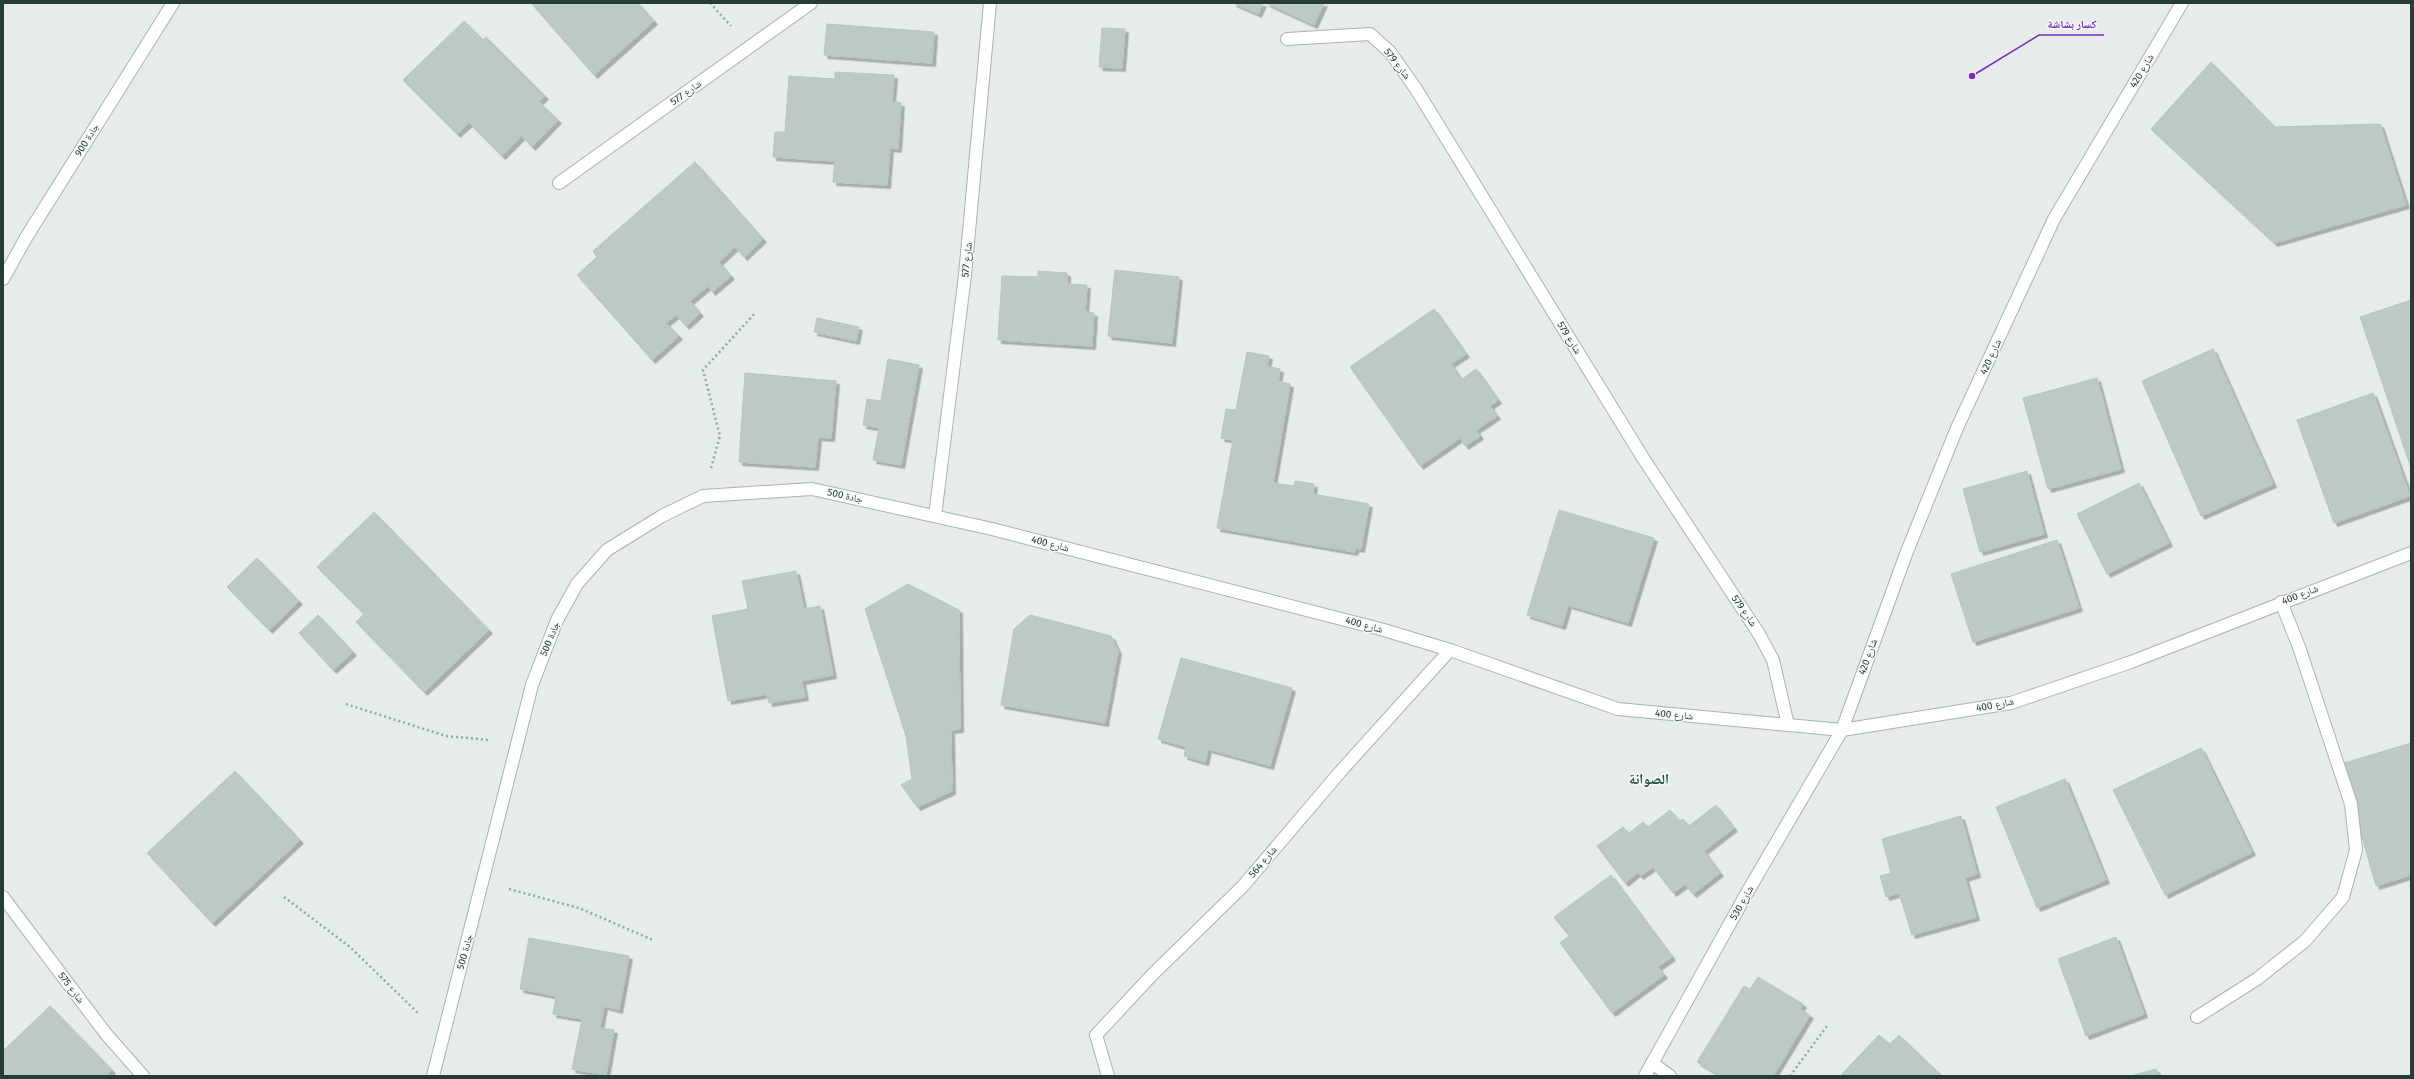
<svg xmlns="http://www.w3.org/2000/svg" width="2414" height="1079" viewBox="0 0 2414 1079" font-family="'Fira Sans','Noto Naskh Arabic',sans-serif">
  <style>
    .building { fill: #bdc9c5; stroke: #b8c5bf; filter: url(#shadow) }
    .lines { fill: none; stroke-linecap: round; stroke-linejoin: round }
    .minor-casing { stroke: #a8b4b0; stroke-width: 14 }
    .secondary-casing { stroke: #a4b6b0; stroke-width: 14 }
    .path { stroke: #89aca0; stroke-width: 2.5; stroke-dasharray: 2 3; stroke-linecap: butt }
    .minor { stroke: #fff; stroke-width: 12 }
    .secondary { stroke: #fff; stroke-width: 12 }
    .labels { text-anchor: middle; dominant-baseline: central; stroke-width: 3; stroke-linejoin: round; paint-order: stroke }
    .street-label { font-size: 10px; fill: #263c36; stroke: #f5f9f7 }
    .district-label { font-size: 14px; font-weight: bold; fill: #244b41; stroke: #f5f9f7 }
    .leader { fill: none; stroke: #7b2cbf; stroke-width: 1.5 }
    .callout-dot { fill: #7b2cbf; stroke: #f5f9f7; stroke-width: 1.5 }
    .callout-label { font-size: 11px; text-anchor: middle; font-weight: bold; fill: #7b2cbf; stroke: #f5f9f7; stroke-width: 3; stroke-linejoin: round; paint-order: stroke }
  </style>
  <defs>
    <filter id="shadow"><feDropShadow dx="3.5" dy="3.5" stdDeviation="0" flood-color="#0004"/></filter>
  </defs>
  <rect width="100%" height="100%" fill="#e5ece9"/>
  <g class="building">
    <path d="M531,3H638L654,21L594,75Z"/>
    <path d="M1233,3H1263L1258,14Z"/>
    <path d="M1266,3H1324L1314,25Z"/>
    <path d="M464,21L483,40L486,37L545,96L539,102L558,120L532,147L522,136L502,156L469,123L457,134L403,80Z"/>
    <path d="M827,24L934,32L932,63L824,55Z"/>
    <path d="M1102,28L1125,29L1122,68L1099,67Z"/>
    <path d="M2211,62L2275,127L2380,124L2406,205L2274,243L2151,129Z"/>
    <path d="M835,72L894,75L892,102L901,103L898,149L890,148L887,185L833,182L835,161L773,157L775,132H785L789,76L835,79Z"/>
    <path d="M695,162L763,239L744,257L735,247L719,262L731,276L712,292L708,286L690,301L700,313L686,326L676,315L666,323L679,336L652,360L577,275L597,257L593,251Z"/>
    <path d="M1115,270L1179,277L1172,343L1108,336Z"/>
    <path d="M1038,271L1067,273V284L1087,285L1085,312L1094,313L1092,346L998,340L1002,276L1038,277Z"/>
    <path d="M2411,300V468L2360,317Z"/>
    <path d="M1434,309L1466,354L1451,364L1461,380L1476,369L1498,400L1490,406L1497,416L1476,430L1480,436L1465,446L1460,438L1420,466L1350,367Z"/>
    <path d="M817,318L859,327L856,341L814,332Z"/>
    <path d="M2213,349L2273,484L2201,516L2142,381Z"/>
    <path d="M1247,352L1269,356L1267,366L1280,369L1278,381L1290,384L1273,483L1294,486L1295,481L1314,484L1313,494L1369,504L1361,549L1356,548L1354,552L1217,528L1233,440L1221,438L1226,409L1236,410Z"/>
    <path d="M888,359L919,365L901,465L873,460L879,428L863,425L867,399L881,401Z"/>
    <path d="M745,373L836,381L831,438L818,437L815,467L739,462Z"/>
    <path d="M2097,378L2121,469L2048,489L2023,398Z"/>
    <path d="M2373,393L2410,496L2334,523L2297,420Z"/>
    <path d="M2027,471L2044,534L1980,552L1963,489Z"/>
    <path d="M2139,483L2169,543L2107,574L2077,514Z"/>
    <path d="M1559,510L1654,538L1628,623L1568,605L1562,626L1527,615Z"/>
    <path d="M374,512L489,630L424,692L356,622L364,614L317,567Z"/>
    <path d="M2057,540L2079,608L1973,642L1951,574Z"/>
    <path d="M257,558L299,601L269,630L227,587Z"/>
    <path d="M796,571L804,609L820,606L833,675L802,681L805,697L769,703L767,694L728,701L712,616L748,609L742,581Z"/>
    <path d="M908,584L959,610L960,729L951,730L952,791L917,807L901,785L912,779L906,736L865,609Z"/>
    <path d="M318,615L353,652L333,670L299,633Z"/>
    <path d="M1030,615L1111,636L1118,651L1105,723L1001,705L1014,629Z"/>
    <path d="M1181,658L1292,688L1270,766L1208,749L1205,762L1184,756L1186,747L1158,739Z"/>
    <path d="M2411,743V875L2376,886L2341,764Z"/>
    <path d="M2201,748L2252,852L2165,895L2113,790Z"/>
    <path d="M235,771L300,840L212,923L147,853Z"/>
    <path d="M2065,779L2106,880L2037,908L1996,807Z"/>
    <path d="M1716,805L1734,828L1704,851L1720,873L1693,894L1685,884L1673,893L1653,867L1640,876L1637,873L1625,883L1597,846L1623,827L1628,834L1643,822L1648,827L1670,810L1679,821L1683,819L1689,826Z"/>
    <path d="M1961,816L1977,874L1965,878L1976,917L1912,935L1899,893L1886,897L1880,876L1891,873L1882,839Z"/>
    <path d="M1611,875L1672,957L1658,967L1664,975L1612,1013L1560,943L1569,936L1554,917Z"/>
    <path d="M2116,937L2144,1014L2086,1036L2058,959Z"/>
    <path d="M529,938L629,956L619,1010L604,1006L600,1028L614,1030L606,1075L572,1069L582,1019L553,1014L556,996L520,989Z"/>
    <path d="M1758,977L1803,1004L1800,1009L1810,1015L1773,1076H1721L1697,1062L1744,986L1750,989Z"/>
    <path d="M50,1006L112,1070L106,1076H3V1051Z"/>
    <path d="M1879,1035L1890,1044L1899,1035L1942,1076H1840Z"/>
    <path d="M2156,1069L2159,1076H2131Z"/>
  </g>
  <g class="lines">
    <defs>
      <g id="minor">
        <path d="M1287,39L1370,34L1390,52L1416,89L1643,458L1759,634L1773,660L1788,725"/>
        <path d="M559,183L811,3"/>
        <path d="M935,516L965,275L990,3"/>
        <path d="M3,897L106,1034L143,1076"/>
        <path d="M2197,1017L2257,979L2305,941L2343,897L2356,850L2351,804L2299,647L2281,602"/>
        <path d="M1652,1063L1670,1076"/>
        <path d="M1108,1076L1096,1035L1153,974L1243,886L1340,772L1450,650"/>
        <path d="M1645,1076L1748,891L1842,730L1906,554L1957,428L2054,219L2182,3"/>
      </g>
      <g id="secondary">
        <path d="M3,279L27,236L173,3"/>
        <path d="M433,1076L532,685L557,620L577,584L607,550L662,516L703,496L812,489L992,529L1384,630L1450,650L1618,709L1842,730L2011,703L2131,662L2411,553"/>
      </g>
    </defs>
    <use href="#minor" class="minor-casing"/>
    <use href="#secondary" class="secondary-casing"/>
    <g class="path">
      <path d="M710,3L731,26"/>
      <path d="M711,468L720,436L703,370L756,312"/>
      <path d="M346,704L446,736L489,740"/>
      <path d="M509,889L579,908L653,940"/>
      <path d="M284,897L350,947L419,1014"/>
      <path d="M1790,1076L1827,1026"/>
    </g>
    <use href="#minor" class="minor"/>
    <use href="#secondary" class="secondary"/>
  </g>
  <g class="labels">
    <g class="street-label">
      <text transform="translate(1397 64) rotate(52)">شارع 579</text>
      <text transform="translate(2142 71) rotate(-59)">شارع 420</text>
      <text transform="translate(686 93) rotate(-35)">شارع 577</text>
      <text transform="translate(87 140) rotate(-58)">جادة 900</text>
      <text transform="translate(967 260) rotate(-84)">شارع 577</text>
      <text transform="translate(1569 338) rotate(58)">شارع 579</text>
      <text transform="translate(1991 357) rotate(-65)">شارع 420</text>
      <text transform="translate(845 496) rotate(13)">جادة 500</text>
      <text transform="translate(1050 544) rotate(14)">شارع 400</text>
      <text transform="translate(2300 595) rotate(-21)">شارع 400</text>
      <text transform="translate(1744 611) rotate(55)">شارع 579</text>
      <text transform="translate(1364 625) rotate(15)">شارع 400</text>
      <text transform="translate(550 639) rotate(-68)">جادة 500</text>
      <text transform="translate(1868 657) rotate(-70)">شارع 420</text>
      <text transform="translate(1995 705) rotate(-11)">شارع 400</text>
      <text transform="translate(1674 715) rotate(5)">شارع 400</text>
      <text transform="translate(1263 862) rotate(-50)">شارع 564</text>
      <text transform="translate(1742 903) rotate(-61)">شارع 530</text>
      <text transform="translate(465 952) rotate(-75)">جادة 500</text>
      <text transform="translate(71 988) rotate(53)">شارع 575</text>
    </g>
    <g class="district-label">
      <text x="1649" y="779">الصوانة</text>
    </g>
  </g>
  <path class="leader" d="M1972 76L2039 35H2104"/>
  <circle class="callout-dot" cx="1972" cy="76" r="4"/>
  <g class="callout-label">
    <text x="2072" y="28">كسار بشاشة</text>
  </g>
  <rect width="2414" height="1079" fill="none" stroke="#263c36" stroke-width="8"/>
</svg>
